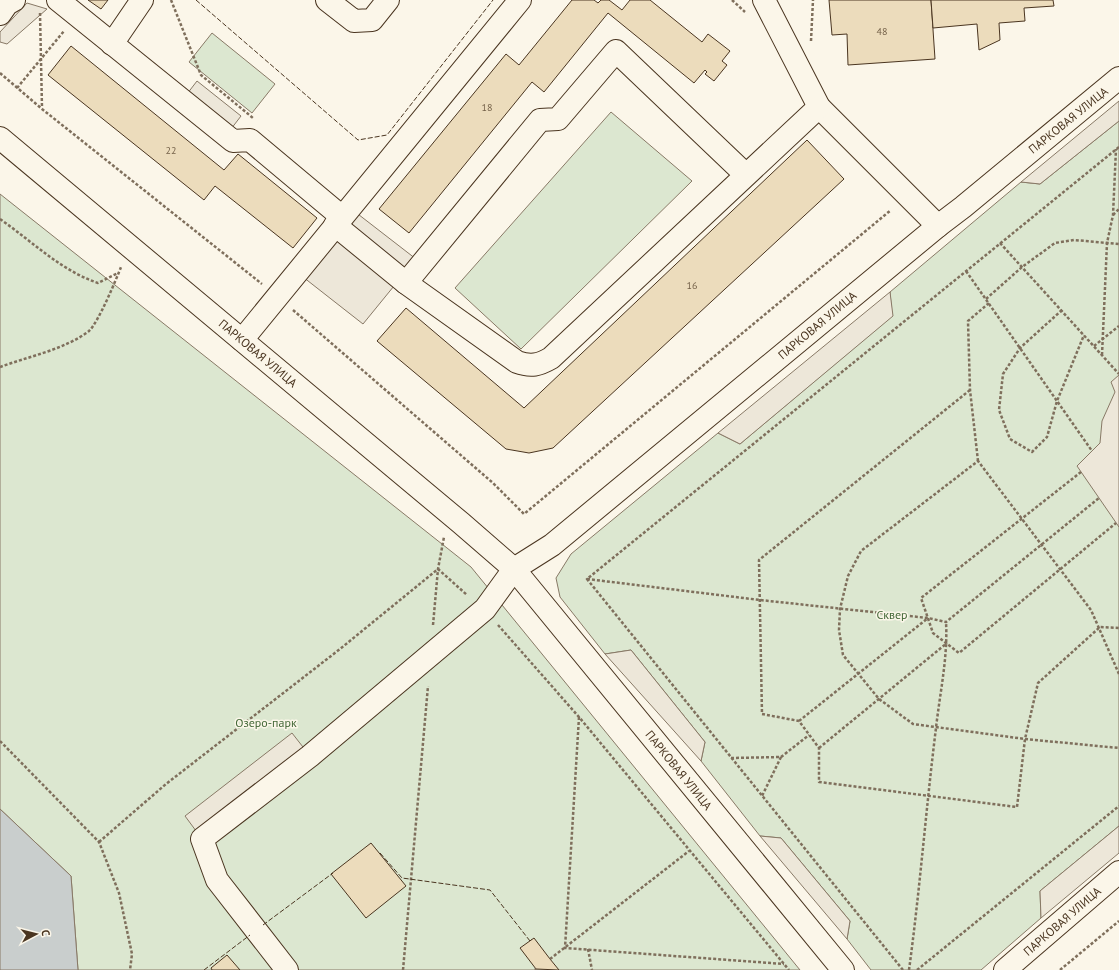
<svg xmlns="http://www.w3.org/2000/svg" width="1119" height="970" viewBox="0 0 1119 970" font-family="'PT Sans',sans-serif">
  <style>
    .green { fill: #dce7d0; stroke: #887966 }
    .parking { fill: #ede7d9; stroke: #887966 }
    .water { fill: #c9cecd; stroke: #887966 }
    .building { fill: #ecdcbc; stroke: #4a3520 }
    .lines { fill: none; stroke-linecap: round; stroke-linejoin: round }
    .minor-casing { stroke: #4a3520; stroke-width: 24 }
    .path { stroke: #7f6f5c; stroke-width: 2.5; stroke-dasharray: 3 2; stroke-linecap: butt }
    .minor { stroke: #fbf6e9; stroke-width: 22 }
    .fence { stroke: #4a3520; stroke-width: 1; stroke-dasharray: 5 2; stroke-linecap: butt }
    .labels { text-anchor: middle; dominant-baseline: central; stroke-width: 3; stroke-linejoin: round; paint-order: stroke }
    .number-label { font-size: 10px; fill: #725f47 }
    .street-label { font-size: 12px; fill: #4a3520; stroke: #fbf6e9 }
    .park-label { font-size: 12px; fill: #436837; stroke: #fbf6e9 }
  </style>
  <rect width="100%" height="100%" fill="#fbf6e9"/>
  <g class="green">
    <path d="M212,33L275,84L252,113L189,62Z"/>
    <path d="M611,112L692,181L521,349L455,288Z"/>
    <path d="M1119,121V826L1040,891L1041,918L981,970H871L847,939L850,921L781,838L760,836L701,761L705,742L631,650L605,654L560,597L556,578L571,554L718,433L740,444L892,316L890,292L1021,182L1040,184Z"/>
    <path d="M0,194L471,567L800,970H78L71,876L0,809Z"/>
  </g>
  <g class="parking">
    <path d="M27,3L47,9L7,44L0,42V32Z"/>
    <path d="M197,81L241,116L231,129L187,94Z"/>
    <path d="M1119,101V121L1040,184L1021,182Z"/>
    <path d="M354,211L416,259L363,324L303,277Z"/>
    <path d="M890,292L893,316L740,444L718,433Z"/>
    <path d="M1119,375V527L1077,466L1100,443L1102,421L1115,392L1111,382Z"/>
    <path d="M631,650L705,742L701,761L605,654Z"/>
    <path d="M292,733L310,756L202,839L185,816Z"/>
    <path d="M1119,826V853L1041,918L1040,891Z"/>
    <path d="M760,836L781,838L850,921L847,939Z"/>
  </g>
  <path class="water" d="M0,809L71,876L78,970H0Z"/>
  <g class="building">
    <path d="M88,0H108L101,9Z"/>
    <path d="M572,0H594L598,3L601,0H609L622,10L630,0H650L702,42L708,34L730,51L722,61L727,65L714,81L705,74L707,72L705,70L694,83L608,13L544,92L532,82L409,233L379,209L506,54L519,65Z"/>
    <path d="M829,0H931L935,59L848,65L847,34L832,35Z"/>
    <path d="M931,0H1053L1054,6L1024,8L1025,21L999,23L1000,40L979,50L977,24L933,28Z"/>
    <path d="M71,46L224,170L238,154L317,218L293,248L215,186L204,200L48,75Z"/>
    <path d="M807,140L844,179L553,448L529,453L506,449L377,341L406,308L524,408Z"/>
    <path d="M371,843L406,886L366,918L331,874Z"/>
    <path d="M534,938L550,959L559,970L536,969L520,948Z"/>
    <path d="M227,955L240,970H212L211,968Z"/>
  </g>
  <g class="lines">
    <defs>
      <g id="minor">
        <path d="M58,0L233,141L250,140L342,217"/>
        <path d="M327,0L354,21L372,20L388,0"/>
        <path d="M764,0L819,107L938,226"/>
        <path d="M0,14L7,4L14,0"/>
        <path d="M112,44L142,0"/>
        <path d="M0,138L461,523L514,569L843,970"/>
        <path d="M746,175L616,51L558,119L540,120L406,283L517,362C531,367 539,365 551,358L819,107"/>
        <path d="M335,225L406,283"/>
        <path d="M242,340L520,0"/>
        <path d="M287,970L217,880L202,839L310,756L485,609L514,569L552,545L938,226L963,207L1119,78"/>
        <path d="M1005,970L1119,872"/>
      </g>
    </defs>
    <use href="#minor" class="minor-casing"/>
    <g class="path">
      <path d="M171,0L201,75L253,118"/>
      <path d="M732,0L745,12"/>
      <path d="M40,13L42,108"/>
      <path d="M811,41L813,0"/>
      <path d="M0,73L42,109L262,284"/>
      <path d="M17,88L64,31"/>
      <path d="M1113,215L1119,209"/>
      <path d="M0,219C33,242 60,270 98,283L118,273"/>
      <path d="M1000,243L1119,374"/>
      <path d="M966,271L1092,451"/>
      <path d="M986,299L1022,267L1055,243L1074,240L1119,244"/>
      <path d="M293,310L493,483L524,514L891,210"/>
      <path d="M1062,310L1020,348L1003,374L999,410L1010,439L1032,452L1047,437L1057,401L1084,335"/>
      <path d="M1094,346L1119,326"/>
      <path d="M1102,355L1107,243L1113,215L1116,149"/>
      <path d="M0,367C27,357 66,349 89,331C98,323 116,280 121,267"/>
      <path d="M970,390L759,560L762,714L799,721L819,748V782L1017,807L1025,739L1038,683L1100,627L1119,628"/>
      <path d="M978,461L970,390L968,321L989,303"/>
      <path d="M1081,472L921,598L933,633L959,653L1116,523"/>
      <path d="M587,579L760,600L928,618L946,622L1099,498"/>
      <path d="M433,625L438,569L444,537"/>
      <path d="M498,625L579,717L789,970"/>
      <path d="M1119,674L1091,610L978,461L861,551L848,576L840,609L839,630L843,655L879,699L913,724L1025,739L1119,748"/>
      <path d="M579,717L565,948L784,964"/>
      <path d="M799,721L928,618"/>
      <path d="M0,741L99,842L119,893L132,954L130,970"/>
      <path d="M819,748L947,643"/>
      <path d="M781,757L809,735"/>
      <path d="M731,758L781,757L762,796"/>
      <path d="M99,842L166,784L340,649L438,569L467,595"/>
      <path d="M588,949L592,970"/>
      <path d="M550,959L689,851"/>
      <path d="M403,970L428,686"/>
      <path d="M535,970L536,969"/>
      <path d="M903,970L587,579L1119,147"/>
      <path d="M909,970C920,889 926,808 936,728C940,692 948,657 946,622"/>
      <path d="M917,970L1119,806"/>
      <path d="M1060,970L1119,921"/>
    </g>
    <use href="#minor" class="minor"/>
    <g class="fence">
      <path d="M196,0L358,140L387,135L493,0"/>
      <path d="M380,853L402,878L490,890L530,941L532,939"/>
      <path d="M263,925L333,873"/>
      <path d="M204,970L250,935"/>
    </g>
  </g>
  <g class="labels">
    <g class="number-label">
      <text x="882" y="31">48</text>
      <text x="487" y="107">18</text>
      <text x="171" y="150">22</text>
      <text x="692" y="285">16</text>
    </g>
    <g class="street-label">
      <text transform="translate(1068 120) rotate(-39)">ПАРКОВАЯ УЛИЦА</text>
      <text transform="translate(817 325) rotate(-40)">ПАРКОВАЯ УЛИЦА</text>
      <text transform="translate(258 353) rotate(40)">ПАРКОВАЯ УЛИЦА</text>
      <text transform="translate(679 770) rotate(51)">ПАРКОВАЯ УЛИЦА</text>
      <text transform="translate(1062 921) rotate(-41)">ПАРКОВАЯ УЛИЦА</text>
    </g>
    <g class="park-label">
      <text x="892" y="614">Сквер</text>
      <text x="266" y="722">Озеро-парк</text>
    </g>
  </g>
  <g transform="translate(36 934) rotate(83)" stroke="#fbf6e9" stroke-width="3" paint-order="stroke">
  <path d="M0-3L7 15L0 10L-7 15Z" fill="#4a3520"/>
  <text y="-6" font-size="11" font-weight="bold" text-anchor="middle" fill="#4a3520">С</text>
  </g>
</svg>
